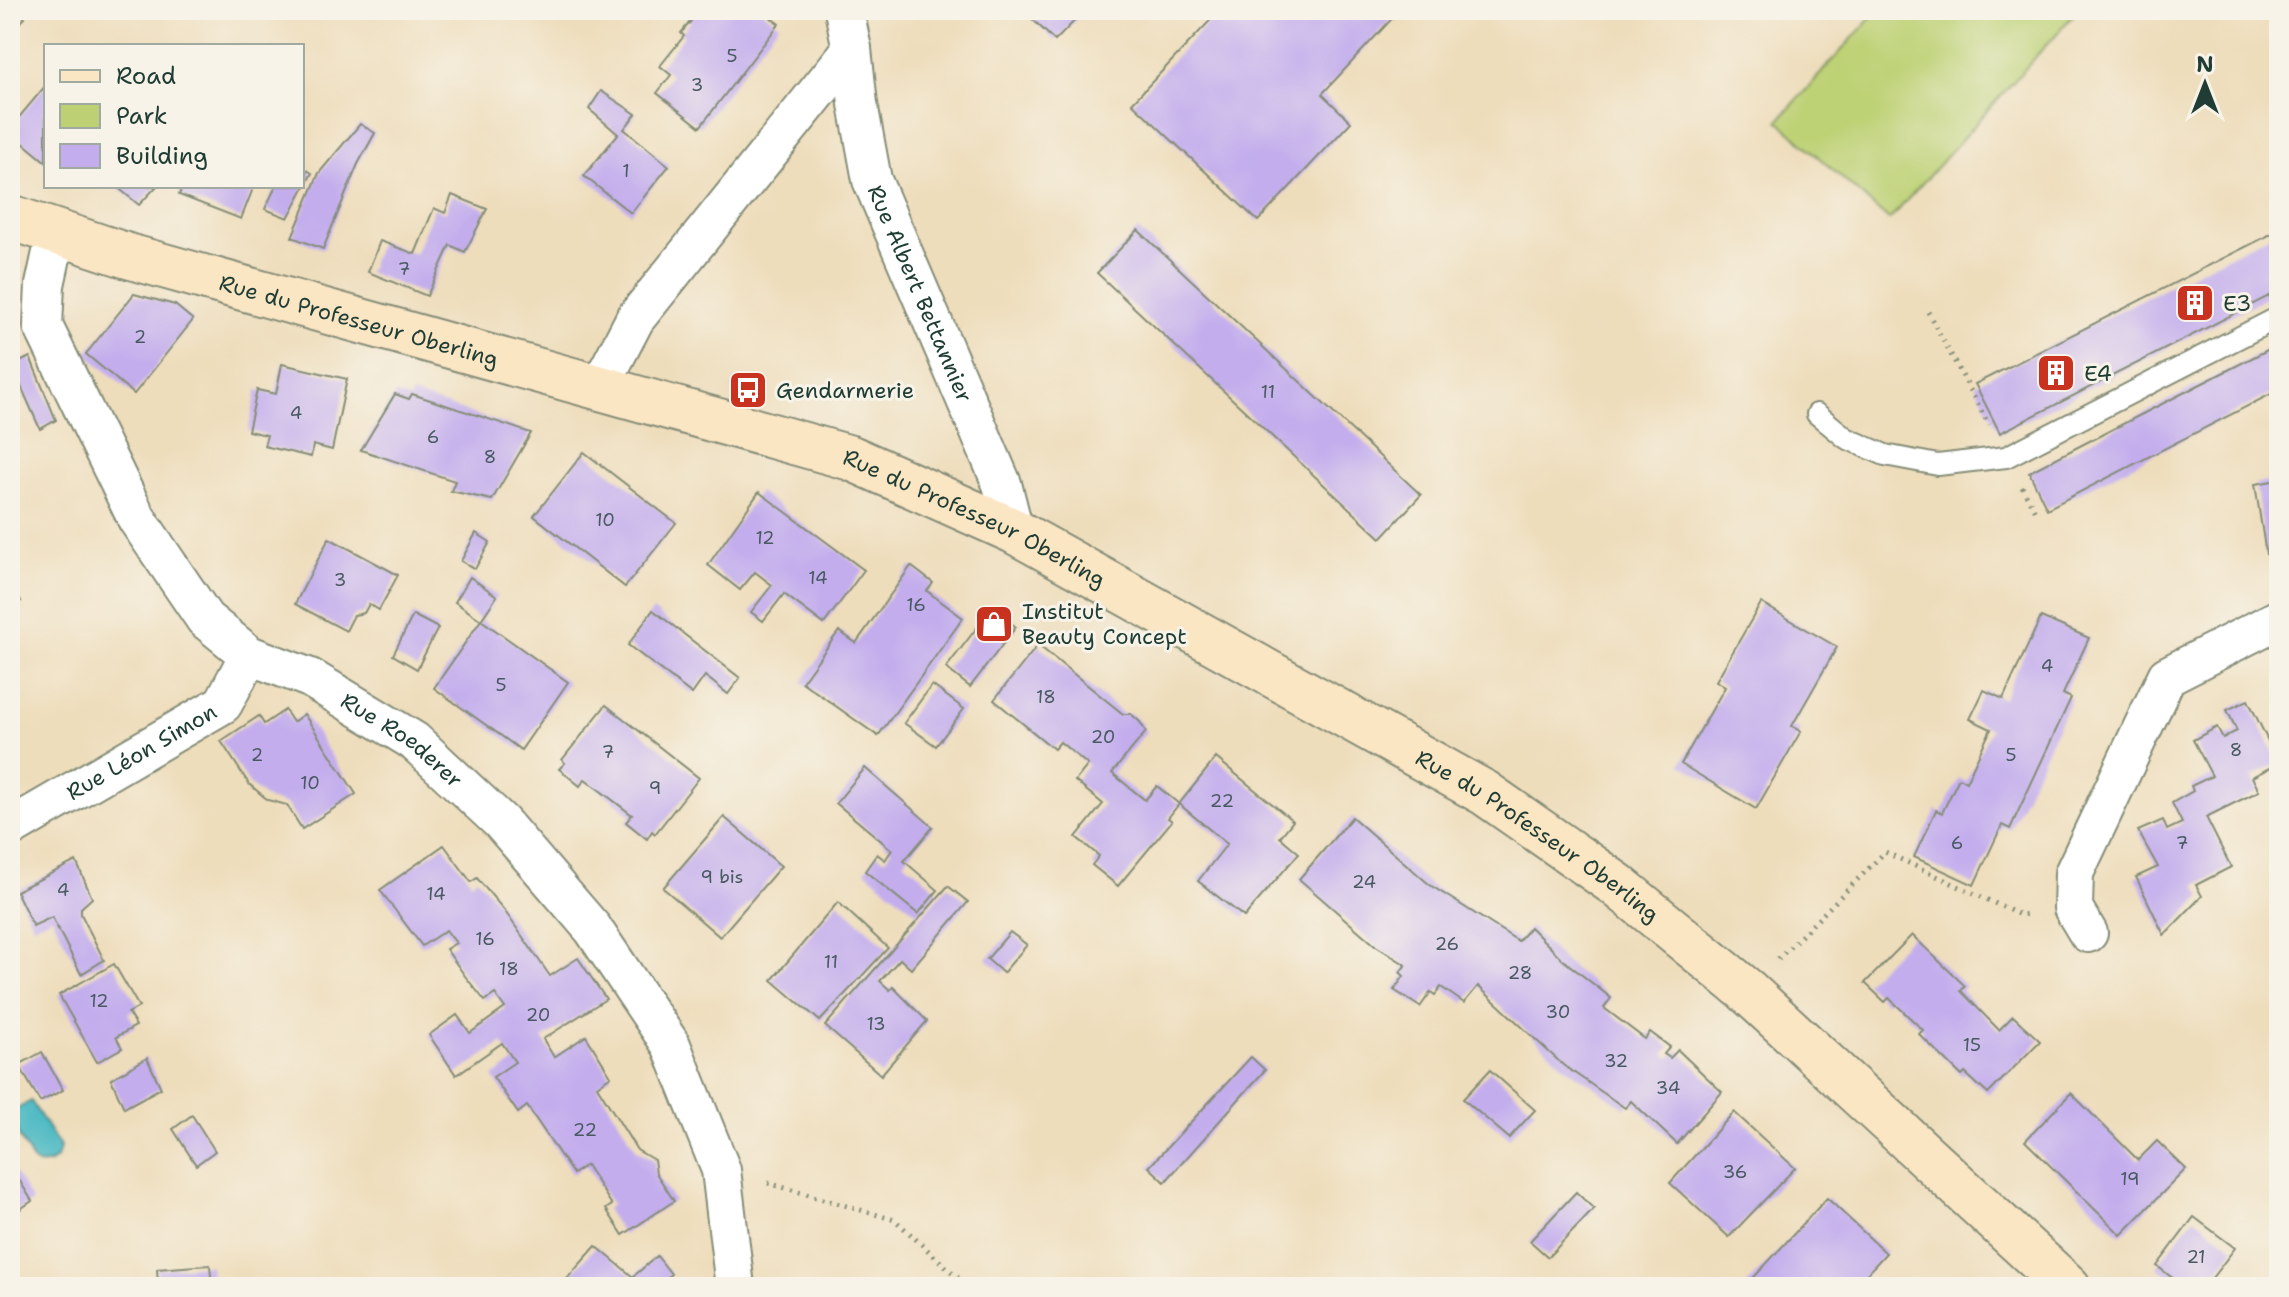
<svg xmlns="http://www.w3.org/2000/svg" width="2289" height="1297" viewBox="0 0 2289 1297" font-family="'Shantell Sans',sans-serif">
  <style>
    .green { fill: #bdd174; stroke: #6e8754; stroke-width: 2 }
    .water { fill: #49b8c2; stroke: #347a7b; stroke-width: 2 }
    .building { fill: #c3aded }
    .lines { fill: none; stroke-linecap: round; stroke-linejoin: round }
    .lane-casing { stroke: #868d78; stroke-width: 24 }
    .street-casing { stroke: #868d78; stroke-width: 42 }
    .secondary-casing { stroke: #868d78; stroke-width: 48 }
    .path { stroke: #868d78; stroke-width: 5; stroke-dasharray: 2 6; stroke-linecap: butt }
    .lane { stroke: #fff; stroke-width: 20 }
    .street { stroke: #fff; stroke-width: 38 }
    .secondary { stroke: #fbe6c4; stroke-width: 44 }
    .labels { text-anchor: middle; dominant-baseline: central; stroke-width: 6; stroke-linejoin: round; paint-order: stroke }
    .number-label { font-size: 18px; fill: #485962 }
    .street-label { font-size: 22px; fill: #1f3d34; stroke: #f7f3e8 }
    .poi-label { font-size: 22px; fill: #1f3d34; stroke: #f7f3e8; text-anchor: start }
  </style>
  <rect width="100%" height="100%" fill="#f7f3e8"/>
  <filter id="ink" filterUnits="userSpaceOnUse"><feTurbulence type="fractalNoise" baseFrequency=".0125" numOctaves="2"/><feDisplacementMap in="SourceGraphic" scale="16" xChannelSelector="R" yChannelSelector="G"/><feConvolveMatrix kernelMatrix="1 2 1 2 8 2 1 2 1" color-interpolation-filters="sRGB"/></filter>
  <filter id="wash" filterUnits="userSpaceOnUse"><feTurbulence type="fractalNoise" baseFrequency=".006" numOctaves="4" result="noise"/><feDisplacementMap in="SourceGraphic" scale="32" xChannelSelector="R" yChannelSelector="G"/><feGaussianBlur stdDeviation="1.8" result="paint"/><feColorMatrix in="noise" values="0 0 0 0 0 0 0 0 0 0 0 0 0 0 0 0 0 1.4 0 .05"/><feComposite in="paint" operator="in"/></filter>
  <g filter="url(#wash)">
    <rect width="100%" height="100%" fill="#edb"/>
    <path class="green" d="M1878,10H2078L1889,220L1778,121Z"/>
    <path class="water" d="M31,1101L60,1147C58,1162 49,1166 35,1164L10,1121V1113Z"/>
    <g id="blocks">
      <g class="building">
        <path d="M688,10H761L779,24L700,127L657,93L671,75L660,66L684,36L681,33L691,21L684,15Z"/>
        <path d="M1023,10H1085L1055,41Z"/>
        <path d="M1220,10H1400L1322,94L1351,122L1258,221L1132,103Z"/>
        <path d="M19,11L25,18L10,33V19Z"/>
        <path d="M10,84L18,91L10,102Z"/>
        <path d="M46,85V162L11,133L10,128Z"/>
        <path d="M601,91L636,114L624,129L669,166L631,213L584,176L618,134L589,109Z"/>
        <path d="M360,124L375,133L358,164L323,249L292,237L319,173Z"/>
        <path d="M302,167L312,173L288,218L265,209L276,186H302Z"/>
        <path d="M116,186H157L139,205Z"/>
        <path d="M183,186H254L241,219L179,195Z"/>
        <path d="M452,195L487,209L465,252L450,245L427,296L368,272L380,241L415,254L434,208L445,213Z"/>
        <path d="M1138,230L1421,495L1381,538L1097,273Z"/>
        <path d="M2279,230V291L2000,433L1975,384Z"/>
        <path d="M134,294L175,305L193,320L134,394L86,354Z"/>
        <path d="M2279,344V390L2047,509L2029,472Z"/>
        <path d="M30,357L56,420L40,429L12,366Z"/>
        <path d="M282,364L347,379L332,450L313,445L311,457L264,446L267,435L248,431L257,390L276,394Z"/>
        <path d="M735,380L761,387L758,397L732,390Z"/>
        <path d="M395,394L409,399L412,394L531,433L492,500L451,491L455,481L361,450Z"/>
        <path d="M584,452L676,523L625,587L534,516Z"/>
        <path d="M2279,480V552L2266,554L2255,484Z"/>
        <path d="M759,492L864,570L824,624L784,594L763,621L751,612L772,585L755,572L740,590L708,565Z"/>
        <path d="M476,533L490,542L475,569L461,561Z"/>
        <path d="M329,538L398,575L379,610L369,604L364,613L354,615L346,631L295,604Z"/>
        <path d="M911,566L933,583L927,591L963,618L878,736L802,682L839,631L856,643Z"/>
        <path d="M470,577L497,596L481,620L455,602Z"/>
        <path d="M10,582L21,601L10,607Z"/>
        <path d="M1761,603L1837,647L1792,726L1801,731L1756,809L1681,764L1725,687L1716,681Z"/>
        <path d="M992,608L1016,627L970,687L946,668Z"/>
        <path d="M653,610L740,678L728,694L705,676L692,694L628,645Z"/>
        <path d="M413,615L438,628L417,669L393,655Z"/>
        <path d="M2041,617L2089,638L2063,694L2071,698L2010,829L2002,825L1974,885L1914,857L1936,810L1942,813L1959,778L1966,782L1991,729L1970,719L1984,690L2003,699Z"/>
        <path d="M481,620L568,682L521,750L434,688Z"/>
        <path d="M1038,645L1123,714H1131L1140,722L1146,732L1112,773L1145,800L1157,786L1179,804L1216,758L1293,821L1280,837L1299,853L1244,917L1198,881L1227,844L1179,804L1168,818L1172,821L1118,886L1092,865L1099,856L1076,837L1103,804L1075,781L1088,765L1060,742L1054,749L994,700Z"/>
        <path d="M932,685L964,709L936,746L904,723Z"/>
        <path d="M2248,700L2279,763L2252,777L2259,791L2206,817L2231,867L2196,885L2202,896L2164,935L2136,877L2158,867L2138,831L2163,820L2167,830L2182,823L2172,803L2193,791L2191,786L2212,776L2193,740L2217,727L2223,738L2237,731L2227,710Z"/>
        <path d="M606,705L699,778L655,834L652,831L647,839L626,822L632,815L585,779L580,786L559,769L565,763L562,760Z"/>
        <path d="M285,710L293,722L304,714L356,794L302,829L287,805L268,800L249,784L221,741L259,716L264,724Z"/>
        <path d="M865,768L933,827L904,861L938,890L918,914L865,871L877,854L885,860L892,850L836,803Z"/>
        <path d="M724,817L781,866L720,937L663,888Z"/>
        <path d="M1352,817L1430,885L1518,941L1530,927L1563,960L1611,998L1604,1008L1645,1039L1650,1032L1670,1047L1664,1054L1670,1058L1678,1050L1722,1092L1677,1144L1631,1101L1625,1108L1563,1065L1478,986L1464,1003L1441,987L1435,995L1431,992L1420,1007L1394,990L1404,976L1400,972L1406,965L1376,946L1299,879Z"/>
        <path d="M444,845L471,882L477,878L504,910L550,976L578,958L606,999L543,1039L554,1057L586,1036L611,1076L597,1086L637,1150L654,1160L656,1173L674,1201L623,1235L606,1209L612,1205L586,1165L573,1174L527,1106L518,1113L493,1077L515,1062L502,1043L456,1075L429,1035L457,1015L470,1033L505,1008L495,994L485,1001L465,976L446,949L456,943L446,930L422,946L380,890Z"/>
        <path d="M76,861L92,898L81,908V914L104,960L81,974L52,917L33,926L16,891Z"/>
        <path d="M948,886L968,902L911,969L900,959L880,981L890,990L893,987L927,1021L881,1075L825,1026Z"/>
        <path d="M838,902L888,948L820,1021L772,980Z"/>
        <path d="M1010,932L1027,945L1003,973L987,959Z"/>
        <path d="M1912,935L1965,986L1961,991L1999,1030L2013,1016L2040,1041L1988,1094L1965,1073L1962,1076L1919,1034L1923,1030L1889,998L1885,1002L1865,983Z"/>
        <path d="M114,964L139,1007L128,1013L136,1026L116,1037L122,1048L97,1062L59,995Z"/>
        <path d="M42,1052L63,1090L40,1102L19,1065Z"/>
        <path d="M1251,1057L1265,1070L1165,1182L1149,1167Z"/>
        <path d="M147,1058L161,1088L124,1108L111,1079Z"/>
        <path d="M1490,1070L1535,1110L1509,1138L1463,1099Z"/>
        <path d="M2071,1093L2138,1160L2157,1141L2186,1169L2121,1235L2025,1141Z"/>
        <path d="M1734,1112L1795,1168L1729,1237L1670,1183Z"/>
        <path d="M192,1115L215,1151L196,1165L173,1129Z"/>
        <path d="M10,1165L32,1201L10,1216Z"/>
        <path d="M1576,1192L1594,1209L1548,1257L1530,1241Z"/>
        <path d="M1827,1198L1886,1253L1855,1287H1745Z"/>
        <path d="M2194,1217L2235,1248L2205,1287H2178L2175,1280L2157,1266Z"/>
        <path d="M596,1246L632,1276L622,1287H570L564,1282Z"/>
        <path d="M657,1256L671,1274L657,1287H633L628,1281Z"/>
        <path d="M210,1265L212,1287H132V1284L158,1283L157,1269Z"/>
      </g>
    </g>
  </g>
  <g filter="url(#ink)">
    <use href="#blocks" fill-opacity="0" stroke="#868d78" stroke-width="2"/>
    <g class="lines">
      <defs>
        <path id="lane" d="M1817,414L1846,438L1885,455L1938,465L2006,457L2279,317"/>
        <g id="street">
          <path id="s1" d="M852,49L858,104L872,180L1002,484L1014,531"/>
          <path id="s2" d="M56,234L45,285L43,326L137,519L205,619L249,655L310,678L414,741L501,822L593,929L671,1045L721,1170L735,1287"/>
          <path d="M605,390L609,369L635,319L852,49L844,10"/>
          <path id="s3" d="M10,828L223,704L249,655"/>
          <path d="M2088,933L2073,908L2074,873L2167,676L2279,619"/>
        </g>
        <g id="secondary">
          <path id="s4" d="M10,217L128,256L851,458L1014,531L1485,793L1617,885L1746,990L2068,1287"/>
        </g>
      </defs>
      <use href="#lane" class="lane-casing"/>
      <use href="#street" class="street-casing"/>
      <use href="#secondary" class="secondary-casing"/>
      <g class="path">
        <path d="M1928,312L1989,425"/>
        <path d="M2022,487L2035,511"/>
        <path d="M1778,959L1885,852L2020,915L2030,914"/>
        <path d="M768,1183L895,1220L968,1287"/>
      </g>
      <use href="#lane" class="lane"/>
      <use href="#street" class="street"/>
      <use href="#secondary" class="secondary"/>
    </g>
  </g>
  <defs>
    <symbol id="building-square" viewBox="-11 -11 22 22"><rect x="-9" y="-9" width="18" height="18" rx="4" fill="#c8321e" stroke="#f7f3e8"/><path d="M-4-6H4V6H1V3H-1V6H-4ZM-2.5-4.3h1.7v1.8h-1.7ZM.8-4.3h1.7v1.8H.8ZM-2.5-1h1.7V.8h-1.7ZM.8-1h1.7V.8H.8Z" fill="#fff"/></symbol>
    <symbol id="bus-square" viewBox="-11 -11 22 22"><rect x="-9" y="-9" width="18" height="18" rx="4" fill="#c8321e" stroke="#f7f3e8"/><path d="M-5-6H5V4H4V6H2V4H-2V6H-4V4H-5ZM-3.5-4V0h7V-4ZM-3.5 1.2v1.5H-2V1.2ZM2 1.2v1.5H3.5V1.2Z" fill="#fff"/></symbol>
    <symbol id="shop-square" viewBox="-11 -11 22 22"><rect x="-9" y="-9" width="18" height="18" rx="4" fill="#c8321e" stroke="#f7f3e8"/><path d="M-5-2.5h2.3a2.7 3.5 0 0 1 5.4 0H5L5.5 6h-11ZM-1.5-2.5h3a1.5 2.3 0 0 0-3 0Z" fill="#fff"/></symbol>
  </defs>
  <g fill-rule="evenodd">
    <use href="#building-square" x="2173" y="281" width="44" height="44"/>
    <use href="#building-square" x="2034" y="351" width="44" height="44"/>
    <use href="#bus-square" x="726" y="368" width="44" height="44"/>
    <use href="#shop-square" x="972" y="602" width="44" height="44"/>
  </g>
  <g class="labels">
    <g class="number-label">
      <text x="732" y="56">5</text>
      <text x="697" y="85">3</text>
      <text x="626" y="171">1</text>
      <text x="404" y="269">7</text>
      <text x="140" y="337">2</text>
      <text x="1268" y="392">11</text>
      <text x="296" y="413">4</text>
      <text x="433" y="437">6</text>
      <text x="490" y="457">8</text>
      <text x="605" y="520">10</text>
      <text x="765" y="538">12</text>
      <text x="818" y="578">14</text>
      <text x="340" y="580">3</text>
      <text x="916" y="605">16</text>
      <text x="2047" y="666">4</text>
      <text x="501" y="685">5</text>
      <text x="1046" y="697">18</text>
      <text x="1103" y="737">20</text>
      <text x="2236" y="750">8</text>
      <text x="608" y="752">7</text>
      <text x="257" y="755">2</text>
      <text x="2011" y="755">5</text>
      <text x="310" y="783">10</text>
      <text x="655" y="788">9</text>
      <text x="1222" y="801">22</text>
      <text x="1957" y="843">6</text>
      <text x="2182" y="843">7</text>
      <text x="722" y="877">9 bis</text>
      <text x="1364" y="882">24</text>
      <text x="63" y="890">4</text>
      <text x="436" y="894">14</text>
      <text x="485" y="939">16</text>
      <text x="1447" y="944">26</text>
      <text x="831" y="962">11</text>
      <text x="509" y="969">18</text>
      <text x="1520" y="973">28</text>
      <text x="99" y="1001">12</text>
      <text x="1558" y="1012">30</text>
      <text x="538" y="1015">20</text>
      <text x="876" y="1024">13</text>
      <text x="1972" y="1045">15</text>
      <text x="1616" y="1061">32</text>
      <text x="1668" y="1088">34</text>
      <text x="585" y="1130">22</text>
      <text x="1735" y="1172">36</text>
      <text x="2130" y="1179">19</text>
      <text x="2196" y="1257">21</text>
    </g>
    <g class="street-label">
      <text stroke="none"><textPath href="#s1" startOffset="256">Rue Albert Bettannier</textPath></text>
      <text stroke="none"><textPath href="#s4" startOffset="364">Rue du Professeur Oberling</textPath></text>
      <text stroke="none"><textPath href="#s4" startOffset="1012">Rue du Professeur Oberling</textPath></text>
      <text stroke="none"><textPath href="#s2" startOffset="662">Rue Roederer</textPath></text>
      <text stroke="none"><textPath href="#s3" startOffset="152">Rue Léon Simon</textPath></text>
      <text stroke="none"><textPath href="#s4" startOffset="1660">Rue du Professeur Oberling</textPath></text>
    </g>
    <g class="poi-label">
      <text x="2223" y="303">E3</text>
      <text x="2084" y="373">E4</text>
      <text x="776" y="390">Gendarmerie</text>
      <text x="1022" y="611">Institut<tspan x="1022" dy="25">Beauty Concept</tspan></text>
    </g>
  </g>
  <rect width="2289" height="1297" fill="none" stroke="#f7f3e8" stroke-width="40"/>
  <rect x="44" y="44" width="260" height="144" fill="#f7f3e8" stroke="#a1aaa0" stroke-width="2"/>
  <rect x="60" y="70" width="40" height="12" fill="#fbe6c4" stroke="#a1aaa0" stroke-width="2"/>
  <text x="116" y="84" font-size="24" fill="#1f3d34">Road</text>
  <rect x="60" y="104" width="40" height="24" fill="#bdd174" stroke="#a1aaa0" stroke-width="2"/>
  <text x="116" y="124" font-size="24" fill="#1f3d34">Park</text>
  <rect x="60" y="144" width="40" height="24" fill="#c3aded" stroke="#a1aaa0" stroke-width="2"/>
  <text x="116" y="164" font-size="24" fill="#1f3d34">Building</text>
  <g transform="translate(2205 84)" stroke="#f7f3e8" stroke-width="6" paint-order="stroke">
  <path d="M0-6L14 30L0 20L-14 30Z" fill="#1f3d34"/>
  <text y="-12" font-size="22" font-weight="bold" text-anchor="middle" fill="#1f3d34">N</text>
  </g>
</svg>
